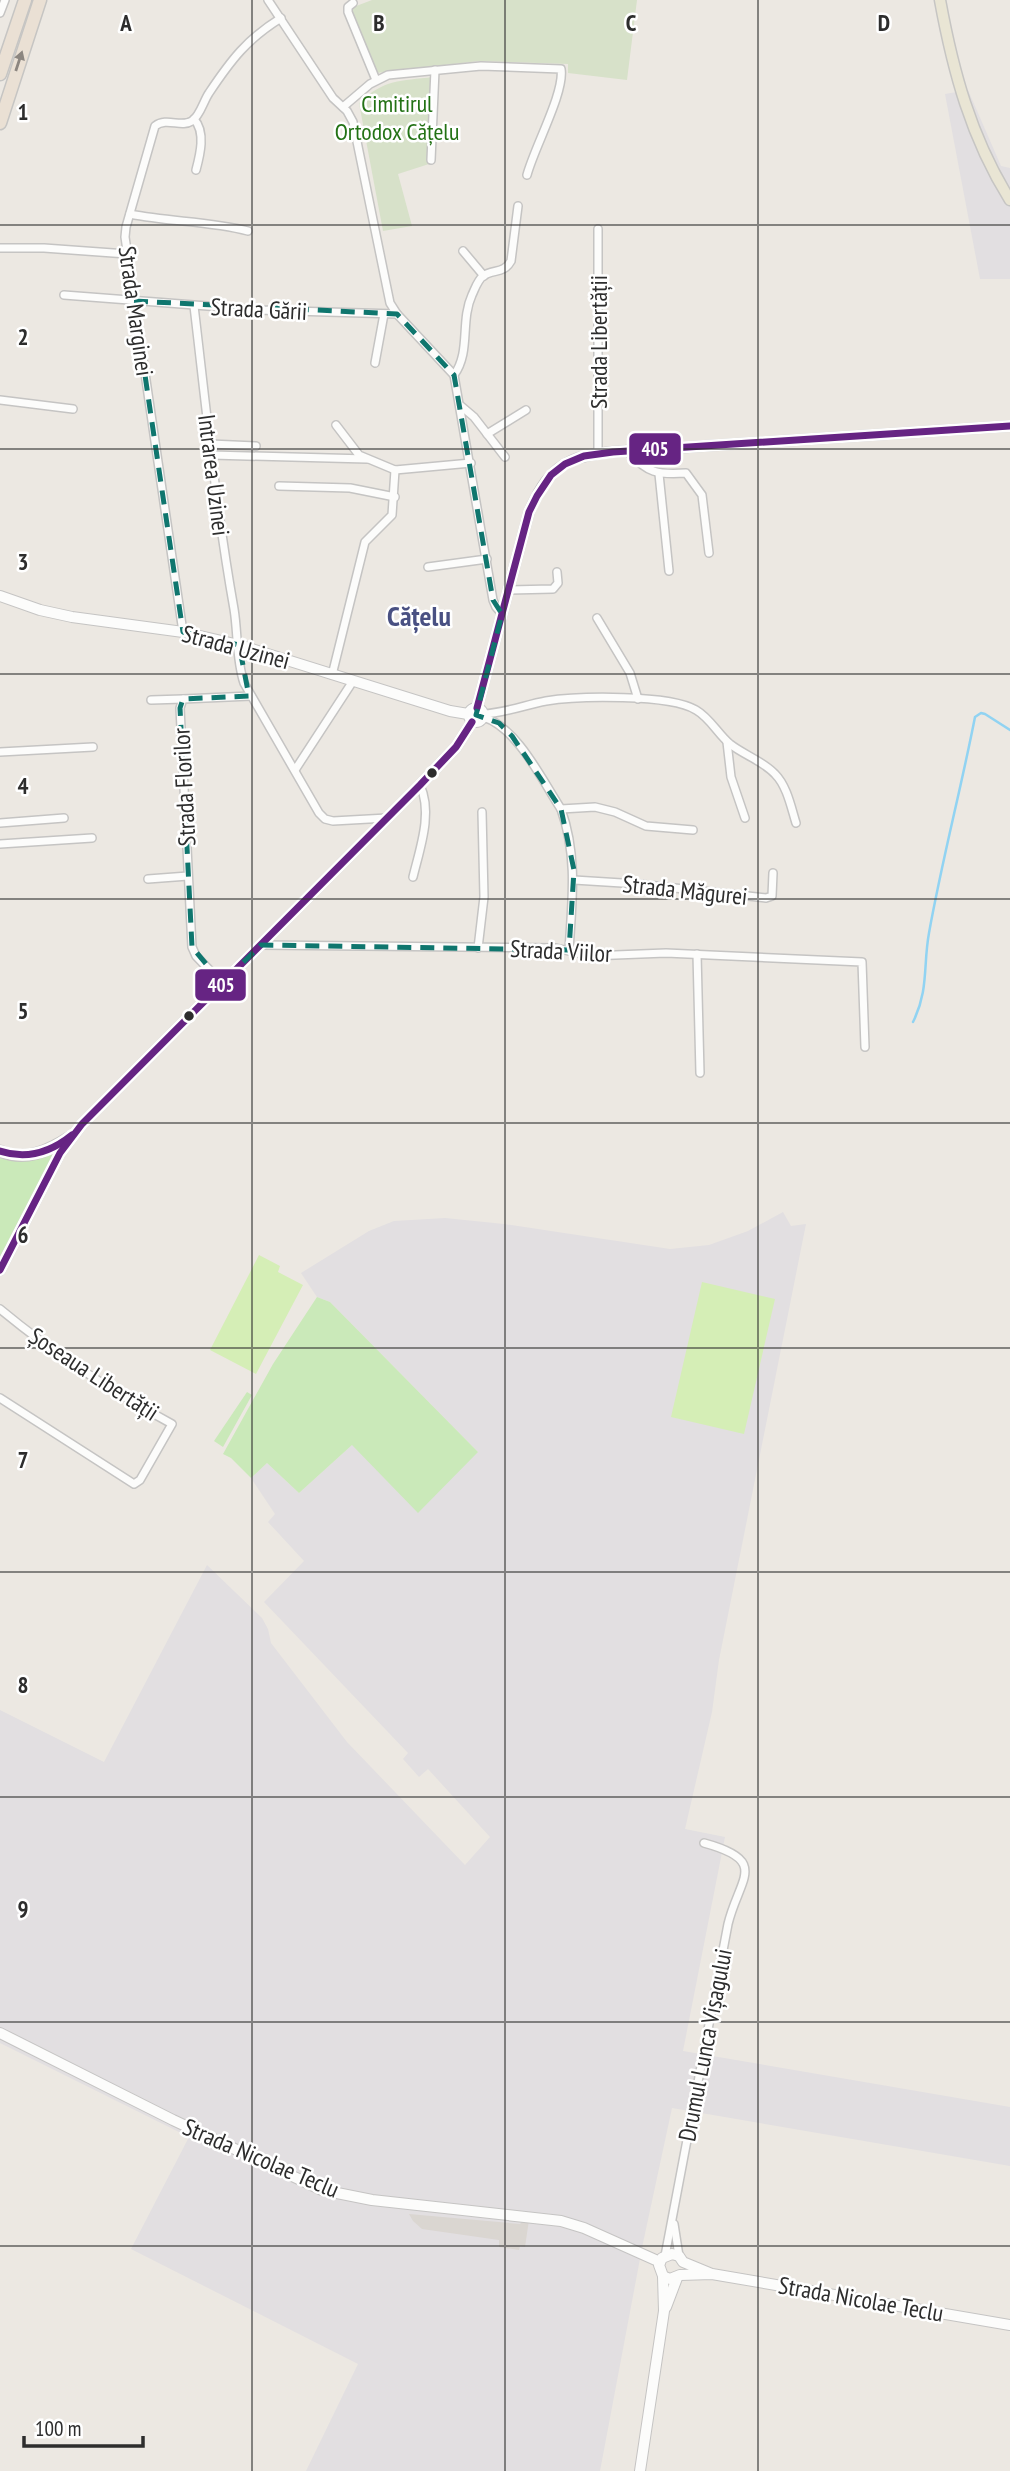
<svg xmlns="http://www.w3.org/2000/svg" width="1010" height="2471" viewBox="0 0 1010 2471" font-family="'PT Sans Narrow',sans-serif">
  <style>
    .industrial { fill: #e2dfe1 }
    .green { fill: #cae9b9 }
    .cemetery { fill: #d7e1c9 }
    .pitch { fill: #d5eeb6 }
    .plaza { fill: #dad6d1 }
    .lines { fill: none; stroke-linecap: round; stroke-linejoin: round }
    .stream { stroke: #91d3f2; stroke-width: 2.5 }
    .street-casing { stroke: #c5c4c3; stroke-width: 10 }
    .secondary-casing { stroke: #c5c4c3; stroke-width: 12 }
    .primary-casing { stroke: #c6c5c3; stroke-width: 13 }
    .highway-casing { stroke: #c6c5c3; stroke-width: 15 }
    .street { stroke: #fcfcfb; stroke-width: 7 }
    .secondary { stroke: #fcfcfb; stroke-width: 10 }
    .primary { stroke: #e9e5d4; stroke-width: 10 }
    .highway { stroke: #eae0d4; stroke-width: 12 }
    .bus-1-casing { stroke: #fff; stroke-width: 12 }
    .bus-1 { stroke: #662483; stroke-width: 7 }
    .oneway { fill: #8c8680 }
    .marked { fill: none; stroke: #0f766e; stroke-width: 5; stroke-dasharray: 14 9; stroke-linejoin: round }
    .grid { fill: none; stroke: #2d2d2d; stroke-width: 2; stroke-opacity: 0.55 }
    .bus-dot { fill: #2d2d2d; stroke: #fff; stroke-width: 2.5 }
    .labels { text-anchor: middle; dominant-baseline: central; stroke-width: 5; stroke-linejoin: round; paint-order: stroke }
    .park-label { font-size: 24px; fill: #237215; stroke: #fff }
    .street-label { font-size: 24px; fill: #2d2d2d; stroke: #fff }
    .quarter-label { font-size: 28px; font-weight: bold; fill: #495082; stroke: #fff }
    .grid-label { font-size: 23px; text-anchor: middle; font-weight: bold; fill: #2d2d2d; stroke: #fff; stroke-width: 5; stroke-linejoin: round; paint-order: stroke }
    .line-badge { stroke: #fff; stroke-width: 2.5 }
    .badge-label { font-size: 19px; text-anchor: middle; font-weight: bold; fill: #fff }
  </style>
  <rect width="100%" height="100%" fill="#ece8e2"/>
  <g class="industrial">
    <path d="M968,90L1001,166L1010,168V279H980L945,94Z"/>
    <path d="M783,1212L791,1226L806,1224L719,1660L712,1712L685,1829L725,1837L683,2051L1010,2107V2166L672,2108L643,2243L600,2471H306L358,2364L131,2249L189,2137L0,2043V1710L104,1762L207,1565L262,1618L268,1629L271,1643L347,1742L465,1865L490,1837L428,1769L419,1777L403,1759L408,1753L264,1602L304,1561L268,1522L275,1514L251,1478L267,1463L299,1493L352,1445L478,1452L330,1302L317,1297L301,1273L369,1231L394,1221L445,1218L504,1224L670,1249L709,1245L748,1231Z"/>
  </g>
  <g class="green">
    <path d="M53,1153V1156L0,1261V1156Z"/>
    <path d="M317,1297L330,1302L478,1452L418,1513L352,1445L299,1493L267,1463L251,1478L231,1458L223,1454L273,1364Z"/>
    <path d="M247,1392L252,1395L223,1447L214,1441Z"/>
  </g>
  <g class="cemetery">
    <path d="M372,0H637L627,80L568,73V64L479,61L376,73L351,8Z"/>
    <path d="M433,77L429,164L398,174L412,226L383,231L359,103C384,79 400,81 433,77Z"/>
  </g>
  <g class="pitch">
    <path d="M259,1255L280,1266L278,1272L303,1285L256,1374L210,1350Z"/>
    <path d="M702,1282L775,1299L744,1434L671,1417Z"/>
  </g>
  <path class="plaza" d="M409,2214L520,2224L524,2220H529L525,2247L520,2246L519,2250L499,2247V2240L422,2229L413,2221Z"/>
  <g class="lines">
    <path class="stream" d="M913,1022C929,990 923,965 929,933C942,860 961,789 975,717L981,713L985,714L1010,730"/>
    <defs>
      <g id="street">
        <path d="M268,0L333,98L347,111L353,122L390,303L397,314L454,375L493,600L496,607L502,614"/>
        <path d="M353,3L348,7V12L376,80"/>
        <path d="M0,13L5,0"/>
        <path d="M343,107L370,84L388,75L481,66L561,69C565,92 534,148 527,175"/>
        <path d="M194,119C206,132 200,155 196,170"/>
        <path d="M431,160L435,70"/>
        <path d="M130,214C170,222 209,221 248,231"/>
        <path d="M598,229V455"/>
        <path d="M0,248H44L127,254"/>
        <path d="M463,251L484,276"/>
        <path d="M64,295L258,310L397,314"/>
        <path d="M194,306C206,407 216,508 234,609C238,633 236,659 244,683L319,813L325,819L333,821L387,818"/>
        <path d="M375,363L384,314"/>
        <path d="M454,375C471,352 460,321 472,295C475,289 477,281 483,276C493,269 504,274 511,261L518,206"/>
        <path d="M0,400L73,409"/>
        <path d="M461,406L474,417L505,457"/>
        <path d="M336,425L359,455L395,470L471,463"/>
        <path d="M487,434L526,410"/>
        <path d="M210,444L256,446"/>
        <path d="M628,452C648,473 657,475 686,473L702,495L709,553"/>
        <path d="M212,455L367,459"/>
        <path d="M659,474L669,571"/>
        <path d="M279,486L350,488L395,497"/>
        <path d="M428,567L487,559"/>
        <path d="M509,590L553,589L558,583L557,572"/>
        <path d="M597,618L630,673L638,699"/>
        <path d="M183,632L125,237L126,227L155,126C167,117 181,128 192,121C200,116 204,100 209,93C231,60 247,39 281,18"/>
        <path d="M332,675L365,542L392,515L395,470"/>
        <path d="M151,700L183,699"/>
        <path d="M483,714C505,713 525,705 546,701C577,696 670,694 696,710C710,718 718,734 730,744C744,755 763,761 775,774C787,786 791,807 796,823"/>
        <path d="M483,717C517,727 542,780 561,809C578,856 572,902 569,950"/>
        <path d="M727,742L731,777L745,818"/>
        <path d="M0,752L93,747"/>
        <path d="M295,770L353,681"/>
        <path d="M561,809L595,807L615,812L646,826L693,830"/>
        <path d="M0,823L64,818"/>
        <path d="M0,844L92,838"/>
        <path d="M413,877C420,848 433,813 420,785"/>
        <path d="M148,879L188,876"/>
        <path d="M574,880L638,884L766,898L772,896L773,873"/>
        <path d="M261,945L556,948L590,956L666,953L862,962L865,1047"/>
        <path d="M478,948L484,897L482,812"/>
        <path d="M697,954L700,1073"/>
        <path d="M222,983L196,956L192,947L180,708L183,699L251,696"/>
        <path d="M0,1309C53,1353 111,1391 172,1424L140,1480L134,1484L0,1398"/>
        <path d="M674,2224L679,2256"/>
        <path d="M665,2256L728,1924C739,1878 770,1861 704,1843"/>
      </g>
      <g id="secondary">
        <path d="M0,596L40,610L72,617L183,632L239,645L450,711L468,714"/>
        <circle cx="476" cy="715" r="7"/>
        <path d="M477,708L529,512C539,490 549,470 573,460C600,449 658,450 689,447C796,439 903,432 1010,426"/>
        <path d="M0,1270L60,1153L82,1124L420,785L456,747L472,722"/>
        <path d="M0,2033L173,2120L322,2190L372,2200L561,2221L584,2228L660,2262"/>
        <path d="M712,2274L683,2262L679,2256L672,2254L662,2258L659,2265L663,2276L670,2279L680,2275L712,2274L1010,2325"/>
        <path d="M666,2307L677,2278"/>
        <path d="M640,2471L664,2311L663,2276"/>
      </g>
      <g id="primary">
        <path d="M940,0C953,71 971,138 1010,200"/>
        <path d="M0,1151C25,1162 48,1151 70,1137"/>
      </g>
      <g id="highway">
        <path d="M0,74L25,0"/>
        <path d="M0,123L40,0"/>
      </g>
    </defs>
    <use href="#street" class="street-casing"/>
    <use href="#secondary" class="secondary-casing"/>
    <use href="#primary" class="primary-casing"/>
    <use href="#highway" class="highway-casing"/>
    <use href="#street" class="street"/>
    <use href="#secondary" class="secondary"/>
    <use href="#primary" class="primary"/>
    <use href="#highway" class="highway"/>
    <defs>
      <g id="bus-1">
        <path d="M477,708L529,512L537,496L551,475L565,464L584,456L613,452L1010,426"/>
        <path d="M0,1151C27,1160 51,1152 72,1135"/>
        <path d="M0,1270L60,1153L82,1124L420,785L456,747L472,722"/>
      </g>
    </defs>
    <use href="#bus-1" class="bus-1-casing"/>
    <use href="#bus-1" class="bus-1"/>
  </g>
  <defs><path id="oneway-solid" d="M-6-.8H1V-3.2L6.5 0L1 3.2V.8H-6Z" transform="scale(1.75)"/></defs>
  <use class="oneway" href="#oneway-solid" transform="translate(19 61) rotate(-72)"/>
  <path class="marked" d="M134,301L397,314L454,375L493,600L502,614L476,715L499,723L512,736L561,809L574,870L569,950L261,945L222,983L192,947L180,708L183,699L249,696L239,645L183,632Z"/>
  <path class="grid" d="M252,0V2471M505,0V2471M758,0V2471M0,225H1010M0,449H1010M0,674H1010M0,899H1010M0,1123H1010M0,1348H1010M0,1572H1010M0,1797H1010M0,2022H1010M0,2246H1010"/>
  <g class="bus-dot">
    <circle cx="432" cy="773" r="6"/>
    <circle cx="189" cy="1016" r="6"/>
  </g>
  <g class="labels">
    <g class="park-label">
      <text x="397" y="103">Cimitirul<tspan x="397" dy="28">Ortodox Cățelu</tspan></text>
    </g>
    <g class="street-label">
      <text transform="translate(259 309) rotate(3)">Strada Gării</text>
      <text transform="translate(136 311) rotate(82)">Strada Marginei</text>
      <text transform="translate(598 342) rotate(-90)">Strada Libertății</text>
      <text transform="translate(214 475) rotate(83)">Intrarea Uzinei</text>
      <text transform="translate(236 647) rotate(15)">Strada Uzinei</text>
      <text transform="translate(184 787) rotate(-93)">Strada Florilor</text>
      <text transform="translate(685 890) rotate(6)">Strada Măgurei</text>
      <text transform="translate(561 951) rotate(3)">Strada Viilor</text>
      <text transform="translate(94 1374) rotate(33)">Șoseaua Libertății</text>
      <text transform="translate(705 2045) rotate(-79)">Drumul Lunca Vișagului</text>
      <text transform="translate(261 2158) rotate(23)">Strada Nicolae Teclu</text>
      <text transform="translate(861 2299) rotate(10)">Strada Nicolae Teclu</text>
    </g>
    <g class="quarter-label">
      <text x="419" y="615">Cățelu</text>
    </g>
  </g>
  <g class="grid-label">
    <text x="126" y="31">A</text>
    <text x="379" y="31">B</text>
    <text x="631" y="31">C</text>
    <text x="884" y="31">D</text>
    <text x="23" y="120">1</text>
    <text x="23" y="345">2</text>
    <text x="23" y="570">3</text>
    <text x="23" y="794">4</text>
    <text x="23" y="1019">5</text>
    <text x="23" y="1243">6</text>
    <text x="23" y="1468">7</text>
    <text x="23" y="1693">8</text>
    <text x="23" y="1917">9</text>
  </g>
  <g class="line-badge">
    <rect x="628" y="432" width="54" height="34" rx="7" fill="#662483"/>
    <rect x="194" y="968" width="53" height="34" rx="7" fill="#662483"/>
  </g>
  <g class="badge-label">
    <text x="655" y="456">405</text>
    <text x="221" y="992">405</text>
  </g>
  <path d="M24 2436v10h119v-10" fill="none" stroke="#2d2d2d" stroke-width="3.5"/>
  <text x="35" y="2436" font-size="21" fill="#2d2d2d" stroke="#ffffff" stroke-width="5" paint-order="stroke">100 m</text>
</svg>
